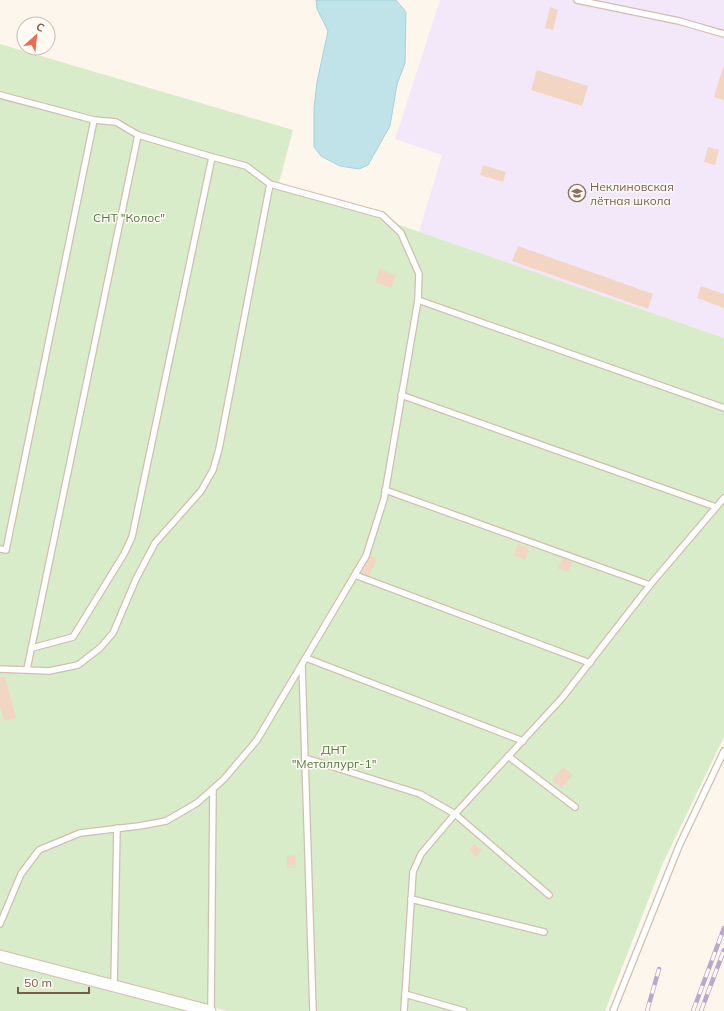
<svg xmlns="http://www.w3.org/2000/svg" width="724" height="1011" viewBox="0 0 724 1011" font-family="Mulish,sans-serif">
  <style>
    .education { fill: #f3e8fa }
    .green { fill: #d8ecc9 }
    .water { fill: #bfe3e8; stroke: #a5d3da }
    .building { fill: #f3d5c3 }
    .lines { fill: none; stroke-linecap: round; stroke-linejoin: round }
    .lane-casing { stroke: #d1beb0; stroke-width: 8 }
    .street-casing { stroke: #d1beb0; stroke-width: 13 }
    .lane { stroke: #fff; stroke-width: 5.5 }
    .street { stroke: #fff; stroke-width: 11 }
    .rail-casing { stroke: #b9a8c9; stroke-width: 4.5 }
    .rail { stroke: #fffaf3; stroke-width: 3; stroke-dasharray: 9; stroke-linecap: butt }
    .labels { text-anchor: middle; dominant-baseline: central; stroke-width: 3; stroke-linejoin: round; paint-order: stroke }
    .education-label { font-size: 12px; fill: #785e54; stroke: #fffaf3; text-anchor: start }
    .park-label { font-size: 12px; fill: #537a41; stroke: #fffaf3 }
  </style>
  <rect width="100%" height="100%" fill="#fdf6ec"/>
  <path class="education" d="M440,0H724V338L419,232L442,155L395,139Z"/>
  <g class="green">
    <path d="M0,44L293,130L279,183L724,338V737L662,865L605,1011H227L0,953Z"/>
    <path d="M0,958L190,1011H0Z"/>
  </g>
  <path class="water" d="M316,0H396L406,12L405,63L397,84L390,126L368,165L359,169L340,166L321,156L314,147V108L317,82L328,31L317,9Z"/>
  <g class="building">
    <path d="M550,7L558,10L553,30L545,28Z"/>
    <path d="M724,64V100L714,97Z"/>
    <path d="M537,70L588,86L582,106L531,90Z"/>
    <path d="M708,147L719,150L715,165L704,162Z"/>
    <path d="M483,165L506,172L503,182L480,175Z"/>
    <path d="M518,246L653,294L648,309L512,261Z"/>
    <path d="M380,269L396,275L391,288L375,282Z"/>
    <path d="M701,286L724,294V308L697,298Z"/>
    <path d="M518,544L529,549L525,560L514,555Z"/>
    <path d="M369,555L377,559L369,576L361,573Z"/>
    <path d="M562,558L572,562L569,572L558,569Z"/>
    <path d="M5,677L16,718L4,721L0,706V678Z"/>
    <path d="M563,767L573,775L562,788L552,780Z"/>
    <path d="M474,844L482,850L476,857L469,850Z"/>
    <path d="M295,855L296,868H287V856Z"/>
  </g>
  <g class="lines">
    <defs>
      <g id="lane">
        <path d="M577,0L679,21L724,34"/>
        <path d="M0,95L94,120L116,122L138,135L212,157L246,166L270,184L382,215L401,233L419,274L418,300L384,499L366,556L257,740L224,779L197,803L166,821L139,826L80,833L39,850L21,874L0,924"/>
        <path d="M418,300L724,408"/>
        <path d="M401,395L716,507"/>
        <path d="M385,490L650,585"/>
        <path d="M0,549L6,550L94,120"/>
        <path d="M355,575L590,663"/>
        <path d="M32,648L73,637L124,554L132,537L212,157"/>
        <path d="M306,658L523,741"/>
        <path d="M302,665L313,1011"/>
        <path d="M0,669L49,671L78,665L100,648L113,633L136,579L155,543L201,491L213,470L219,449L270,184"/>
        <path d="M27,669L138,135"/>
        <path d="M508,756L575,807"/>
        <path d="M305,758L420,794L455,814L549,895"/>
        <path d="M411,899L544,932"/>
        <path d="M114,986L117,828"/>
        <path d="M405,994L464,1011"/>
        <path d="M211,1011L213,789"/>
        <path d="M404,1011L413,872L421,854L455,814L562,698L650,585L724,498"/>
        <path d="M613,1011L679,846L724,751"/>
      </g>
      <path id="street" d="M0,956L210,1011"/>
    </defs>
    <use href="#lane" class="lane-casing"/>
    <use href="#street" class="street-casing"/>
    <use href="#lane" class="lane"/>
    <use href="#street" class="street"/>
    <defs>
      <g id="rail">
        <path d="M647,1011L659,969"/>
        <path d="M693,1011L724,928"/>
        <path d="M701,1011L724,950"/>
      </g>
    </defs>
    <use href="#rail" class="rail-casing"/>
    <use href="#rail" class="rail"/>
  </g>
  <defs>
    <symbol id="school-ring" viewBox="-11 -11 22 22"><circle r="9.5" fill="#fffaf3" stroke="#8d6e63" stroke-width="1.5"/><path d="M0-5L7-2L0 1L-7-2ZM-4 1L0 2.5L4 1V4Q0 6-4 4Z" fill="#8d6e63"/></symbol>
  </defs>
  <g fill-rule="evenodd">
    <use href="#school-ring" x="567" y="183" width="20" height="20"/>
  </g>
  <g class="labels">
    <g class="education-label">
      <text x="590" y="186">Неклиновская<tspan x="590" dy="14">лётная школа</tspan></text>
    </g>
    <g class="park-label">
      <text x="129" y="217">СНТ "Колос"</text>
      <text x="334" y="749">ДНТ<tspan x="334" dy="14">"Металлург-1"</tspan></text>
    </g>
  </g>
  <g transform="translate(36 36) rotate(27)"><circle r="19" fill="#fffaf3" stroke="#cabbb1"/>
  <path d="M0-3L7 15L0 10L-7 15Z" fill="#e76f51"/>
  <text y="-6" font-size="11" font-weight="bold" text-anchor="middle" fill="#7a5c4d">С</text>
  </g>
  <path d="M18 987v6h71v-6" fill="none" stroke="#7a5c4d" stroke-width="2"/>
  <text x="24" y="987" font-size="12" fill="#7a5c4d" stroke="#fffaf3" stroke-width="3" paint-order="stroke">50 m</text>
</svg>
